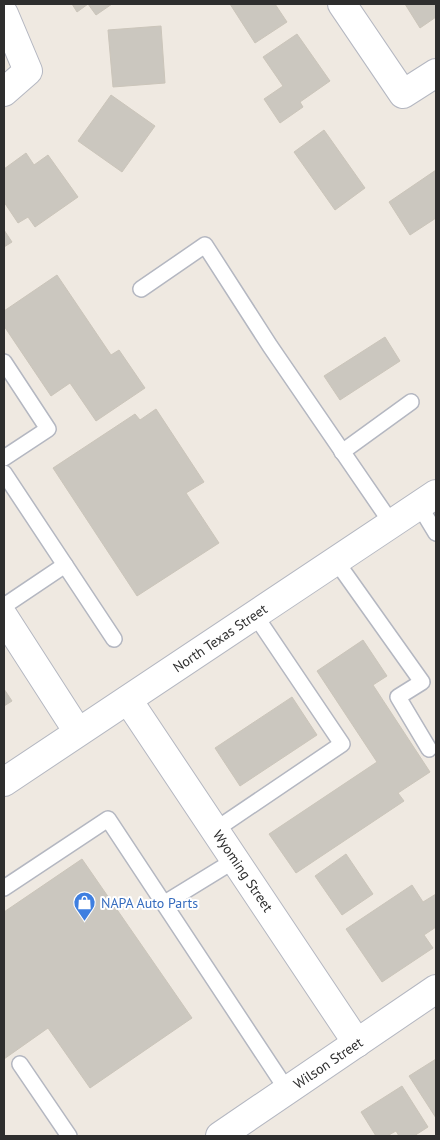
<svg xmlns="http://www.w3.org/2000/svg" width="440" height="1140" viewBox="0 0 440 1140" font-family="'PT Sans',sans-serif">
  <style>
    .building { fill: #cbc7bf; stroke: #cbc5ba }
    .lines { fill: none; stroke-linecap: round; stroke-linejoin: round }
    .service-casing { stroke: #b4b7c1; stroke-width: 18 }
    .minor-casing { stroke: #b4b7c1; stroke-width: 30 }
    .secondary-casing { stroke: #b4b7c1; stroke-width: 30 }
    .service { stroke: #fff; stroke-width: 15 }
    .minor { stroke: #fff; stroke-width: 28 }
    .secondary { stroke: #fff; stroke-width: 28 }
    .labels { text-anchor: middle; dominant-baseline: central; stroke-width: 4; stroke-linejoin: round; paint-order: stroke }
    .street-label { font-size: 14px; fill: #2e2e2e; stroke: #fff }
    .shop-label { font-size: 14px; fill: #366cbe; stroke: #fff; text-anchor: start }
  </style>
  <rect width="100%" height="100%" fill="#efe9e1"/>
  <g class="building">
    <path d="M72,4H112L96,15L88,4L77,12Z"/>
    <path d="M230,4H275L287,22L255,43Z"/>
    <path d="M405,4H436V17L420,28Z"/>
    <path d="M161,26L165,83L113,87L108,30Z"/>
    <path d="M297,34L330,81L300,102L303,107L280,123L264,99L283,86L263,57Z"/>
    <path d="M111,95L155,126L122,172L78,141Z"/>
    <path d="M324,130L365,188L335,210L294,152Z"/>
    <path d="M26,153L34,165L48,155L78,197L35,227L28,217L18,223L4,202V169Z"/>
    <path d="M436,170V218L410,235L389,202Z"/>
    <path d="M4,230L12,242L4,247Z"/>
    <path d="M57,275L111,355L119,350L145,388L96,421L70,383L51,396L4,326V311Z"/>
    <path d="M385,337L400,361L340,400L324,376Z"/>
    <path d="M156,409L204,482L186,493L219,543L137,596L53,468L135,414L140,420Z"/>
    <path d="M363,640L387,676L373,685L430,772L398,793L404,801L296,873L269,834L377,762L317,671Z"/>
    <path d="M4,689L12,701L4,706Z"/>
    <path d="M292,697L317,735L240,786L215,748Z"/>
    <path d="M346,854L373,894L342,915L315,876Z"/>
    <path d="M82,859L192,1018L90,1088L48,1028L4,1059V912Z"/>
    <path d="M412,885L423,902L436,894V927L424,935L433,948L382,982L346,929Z"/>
    <path d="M436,1059V1118L409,1076Z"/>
    <path d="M402,1086L428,1127L414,1136H399L396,1131L387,1136H376L361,1112Z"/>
  </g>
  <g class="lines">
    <defs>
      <g id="service">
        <path d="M141,289L205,245L270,346L392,524"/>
        <path d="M4,362L48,429L4,458"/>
        <path d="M342,452L411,402"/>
        <path d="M4,473L65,565"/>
        <path d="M419,505L436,533"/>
        <path d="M336,561L422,682L398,697L429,749"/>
        <path d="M4,606L65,565L114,639"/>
        <path d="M215,830L342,744L255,615"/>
        <path d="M4,888L108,819L287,1090"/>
        <path d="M165,903L235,860"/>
        <path d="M20,1064L69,1136"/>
      </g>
      <g id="minor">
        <path d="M342,4L403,94L436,73"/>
        <path d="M4,14L28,71L4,92"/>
        <path d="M4,617L78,732"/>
        <path d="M128,700L357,1043"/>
        <path d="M220,1136L436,989"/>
      </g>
      <path id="secondary" d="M4,782L436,494"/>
    </defs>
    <use href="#service" class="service-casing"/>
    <use href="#minor" class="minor-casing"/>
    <use href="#secondary" class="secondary-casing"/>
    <use href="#service" class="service"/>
    <use href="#minor" class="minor"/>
    <use href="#secondary" class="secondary"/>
  </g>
  <defs>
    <symbol id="shop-pin" viewBox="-11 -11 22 30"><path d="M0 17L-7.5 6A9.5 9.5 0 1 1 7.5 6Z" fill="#3f7fe0" stroke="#fff"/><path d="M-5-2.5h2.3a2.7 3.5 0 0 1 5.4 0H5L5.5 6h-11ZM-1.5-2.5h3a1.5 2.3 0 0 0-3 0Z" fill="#fff"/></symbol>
  </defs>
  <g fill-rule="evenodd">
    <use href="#shop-pin" x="72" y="890" width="25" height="34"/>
  </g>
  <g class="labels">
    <g class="street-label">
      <text transform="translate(220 638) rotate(-34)">North Texas Street</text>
      <text transform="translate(243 871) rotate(56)">Wyoming Street</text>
      <text transform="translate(328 1063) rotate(-34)">Wilson Street</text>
    </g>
    <g class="shop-label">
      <text x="101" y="903">NAPA Auto Parts</text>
    </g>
  </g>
  <rect width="440" height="1140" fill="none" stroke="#2e2e2e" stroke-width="10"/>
</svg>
